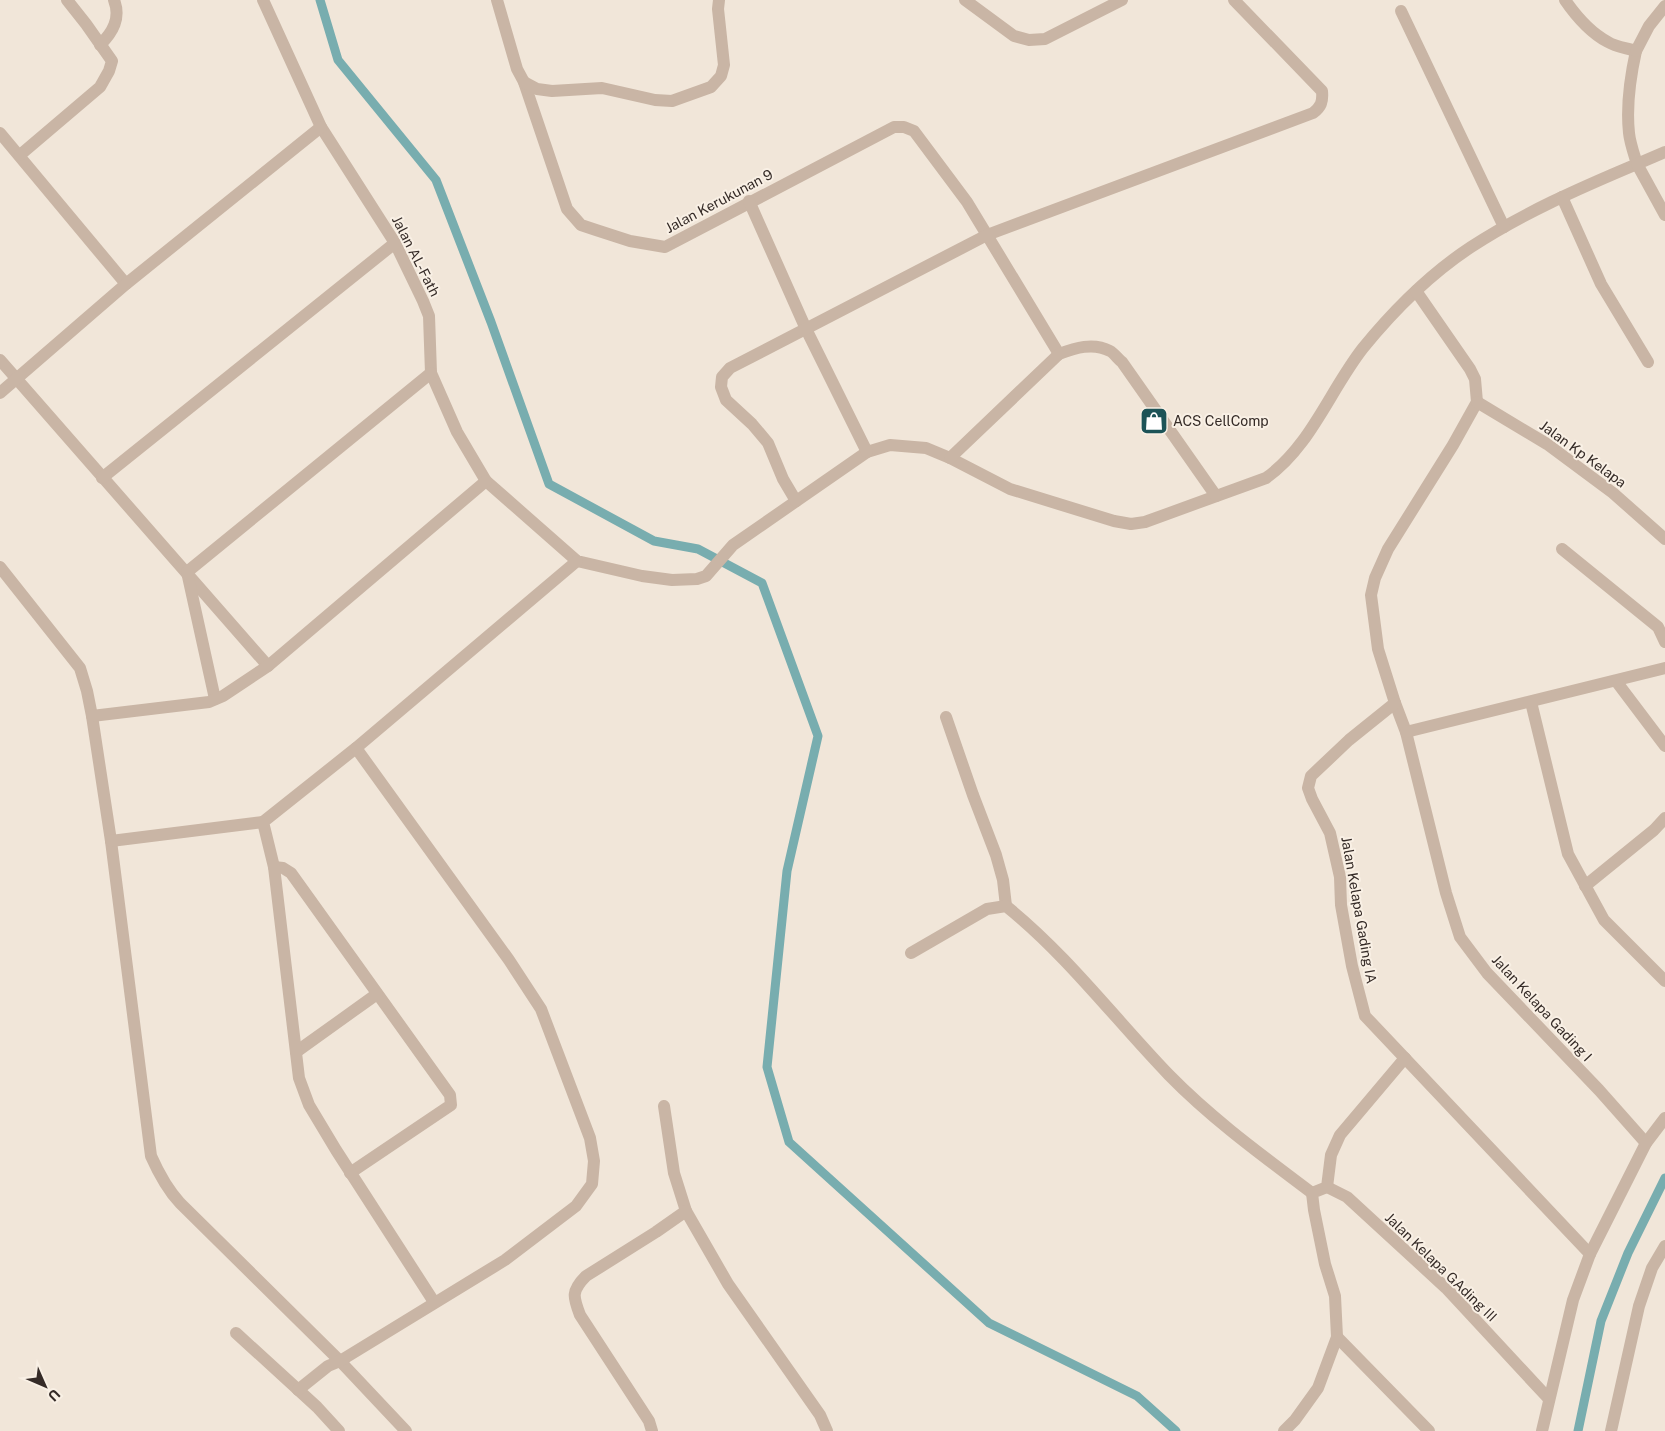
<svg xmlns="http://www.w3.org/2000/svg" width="1665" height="1431" viewBox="0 0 1665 1431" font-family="'Public Sans',sans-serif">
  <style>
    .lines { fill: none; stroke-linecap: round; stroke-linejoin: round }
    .stream { stroke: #78adaf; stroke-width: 9 }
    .service { stroke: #c9b5a5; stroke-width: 12 }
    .minor { stroke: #c9b5a5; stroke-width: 12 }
    .labels { text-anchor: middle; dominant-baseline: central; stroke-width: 4; stroke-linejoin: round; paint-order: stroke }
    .street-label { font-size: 14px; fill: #352b27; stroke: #f9f0e5 }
    .poi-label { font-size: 14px; fill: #352b27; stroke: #f9f0e5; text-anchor: start }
  </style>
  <rect width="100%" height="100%" fill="#f1e6d9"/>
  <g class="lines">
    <g class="stream">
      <path d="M320,0L338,60L436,180L491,322L549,484L654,541L698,549L762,583L818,736L787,871L767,1067L789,1142L989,1323L1137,1396L1176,1431"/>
      <path d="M1578,1431L1601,1321L1628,1253L1665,1178"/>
    </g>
    <path class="service" d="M1562,549L1658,627L1665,642"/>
    <g class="minor">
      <path d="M263,0L321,127L395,243L423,301L429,316L431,373L457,432L486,481L577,561L642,576L672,580L697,579L706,576L733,545L867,452L890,445L926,448L950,458L1010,489L1114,521L1131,524L1145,522L1266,478C1311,446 1330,390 1363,348C1394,310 1430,274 1471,247C1523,213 1580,188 1637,164C1634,154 1630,143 1629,133C1626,105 1630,78 1636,51C1627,48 1616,47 1608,42C1591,33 1576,16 1565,0"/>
      <path d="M497,0L517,69L524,82L567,209L581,225L596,230L630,241L665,247L894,127H904L914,131L967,202L1059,354"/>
      <path d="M965,0L1014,36L1029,40L1045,39L1122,0"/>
      <path d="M1401,11L1504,227"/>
      <path d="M100,45C113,32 121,18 114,0"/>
      <path d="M1636,51L1649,26L1665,6"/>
      <path d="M524,82L537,89L552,91L602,88L655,100L672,101L711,87L721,76L724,65L718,9L719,0"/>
      <path d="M0,133L126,284"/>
      <path d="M1665,152L1637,164L1665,215"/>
      <path d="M20,155L100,87L109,71L112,61L86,24L67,0"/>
      <path d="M1562,197L1601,284L1648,362"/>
      <path d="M749,201L806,329L867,452"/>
      <path d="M1416,291L1470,369L1475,379L1477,402L1453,445L1388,549L1375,578L1371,595L1378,649L1395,703L1406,732L1446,893L1460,937L1487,973L1599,1090L1646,1143"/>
      <path d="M0,360L268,666"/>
      <path d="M0,393L126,284L321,127"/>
      <path d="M1477,402L1547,444L1613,493L1665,539"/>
      <path d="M950,458L1059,354C1075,348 1093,342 1110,351C1114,353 1118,359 1122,362L1216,496"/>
      <path d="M102,478L395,243"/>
      <path d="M796,501L783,479L768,443L752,424L726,400L721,387L722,377L730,368L987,235L1313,113C1321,107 1323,102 1322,91L1234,0"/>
      <path d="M0,567L80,668L87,691L92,716L111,841L151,1156C159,1174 167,1189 180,1203L340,1361L406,1431"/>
      <path d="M1616,681L1665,746"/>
      <path d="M215,699L187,572L431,373"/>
      <path d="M1531,702L1568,854L1604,920L1665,981"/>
      <path d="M1395,703L1349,740L1311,776L1308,788L1312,799L1330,833L1340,877L1341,905L1352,966L1365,1016L1590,1254"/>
      <path d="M92,716L209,702L223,696L268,666L486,481"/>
      <path d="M946,717L973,795L996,855L1003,880L1006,906"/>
      <path d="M1406,732L1665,668"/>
      <path d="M111,841L263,822"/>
      <path d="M274,867L283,868L291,873L450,1095L451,1105L350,1173"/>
      <path d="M1585,886L1654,830L1665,818"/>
      <path d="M911,953L987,909L1006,906C1067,955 1115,1019 1169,1075C1212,1119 1263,1156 1312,1193"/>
      <path d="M296,1052L377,994"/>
      <path d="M664,1106L674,1173L686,1211L728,1284L820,1415L827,1431"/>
      <path d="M1327,1187L1347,1197L1446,1288L1549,1399"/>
      <path d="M434,1302L336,1150L309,1105L299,1078L274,867L263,822L356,748L577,561"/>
      <path d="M236,1333L317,1407L339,1431"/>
      <path d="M1337,1337L1429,1431"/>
      <path d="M298,1390L328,1366L340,1361L505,1260L576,1206L592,1184L594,1161L590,1138L541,1009L509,960L356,748"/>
      <path d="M652,1431L649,1421L580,1315C573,1297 571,1291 586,1276L656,1232L686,1211"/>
      <path d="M1284,1431L1295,1420L1318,1388L1337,1337L1335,1296L1325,1264L1314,1210L1312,1193L1327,1187L1331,1155L1340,1135L1405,1058"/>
      <path d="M1542,1431L1573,1300L1590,1254L1646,1143L1665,1118"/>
      <path d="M1611,1431L1639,1306L1652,1268L1665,1246"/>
    </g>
  </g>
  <defs>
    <symbol id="shop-square" viewBox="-11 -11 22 22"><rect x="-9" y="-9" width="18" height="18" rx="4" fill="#1c5357" stroke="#f9f0e5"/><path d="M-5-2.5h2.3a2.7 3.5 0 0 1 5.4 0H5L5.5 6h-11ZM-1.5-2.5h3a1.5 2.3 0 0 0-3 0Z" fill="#fff"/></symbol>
  </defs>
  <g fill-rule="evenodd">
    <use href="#shop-square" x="1138" y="405" width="32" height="32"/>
  </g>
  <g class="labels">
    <g class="street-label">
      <text transform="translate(719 201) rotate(-28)">Jalan Kerukunan 9</text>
      <text transform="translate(416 256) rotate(63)">Jalan AL-Fath</text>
      <text transform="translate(1583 454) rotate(36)">Jalan Kp Kelapa</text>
      <text transform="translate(1359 910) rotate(80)">Jalan Kelapa Gading IA</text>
      <text transform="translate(1542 1008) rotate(47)">Jalan Kelapa Gading I</text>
      <text transform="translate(1441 1267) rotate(44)">Jalan Kelapa GAding III</text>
    </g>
    <g class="poi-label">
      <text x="1173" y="421">ACS CellComp</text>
    </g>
  </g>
  <g transform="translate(45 1386) rotate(135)" stroke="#f9f0e5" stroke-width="4" paint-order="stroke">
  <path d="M0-4L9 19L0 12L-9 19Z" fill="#352b27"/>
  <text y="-8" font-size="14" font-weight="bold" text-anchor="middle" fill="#352b27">U</text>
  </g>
</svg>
